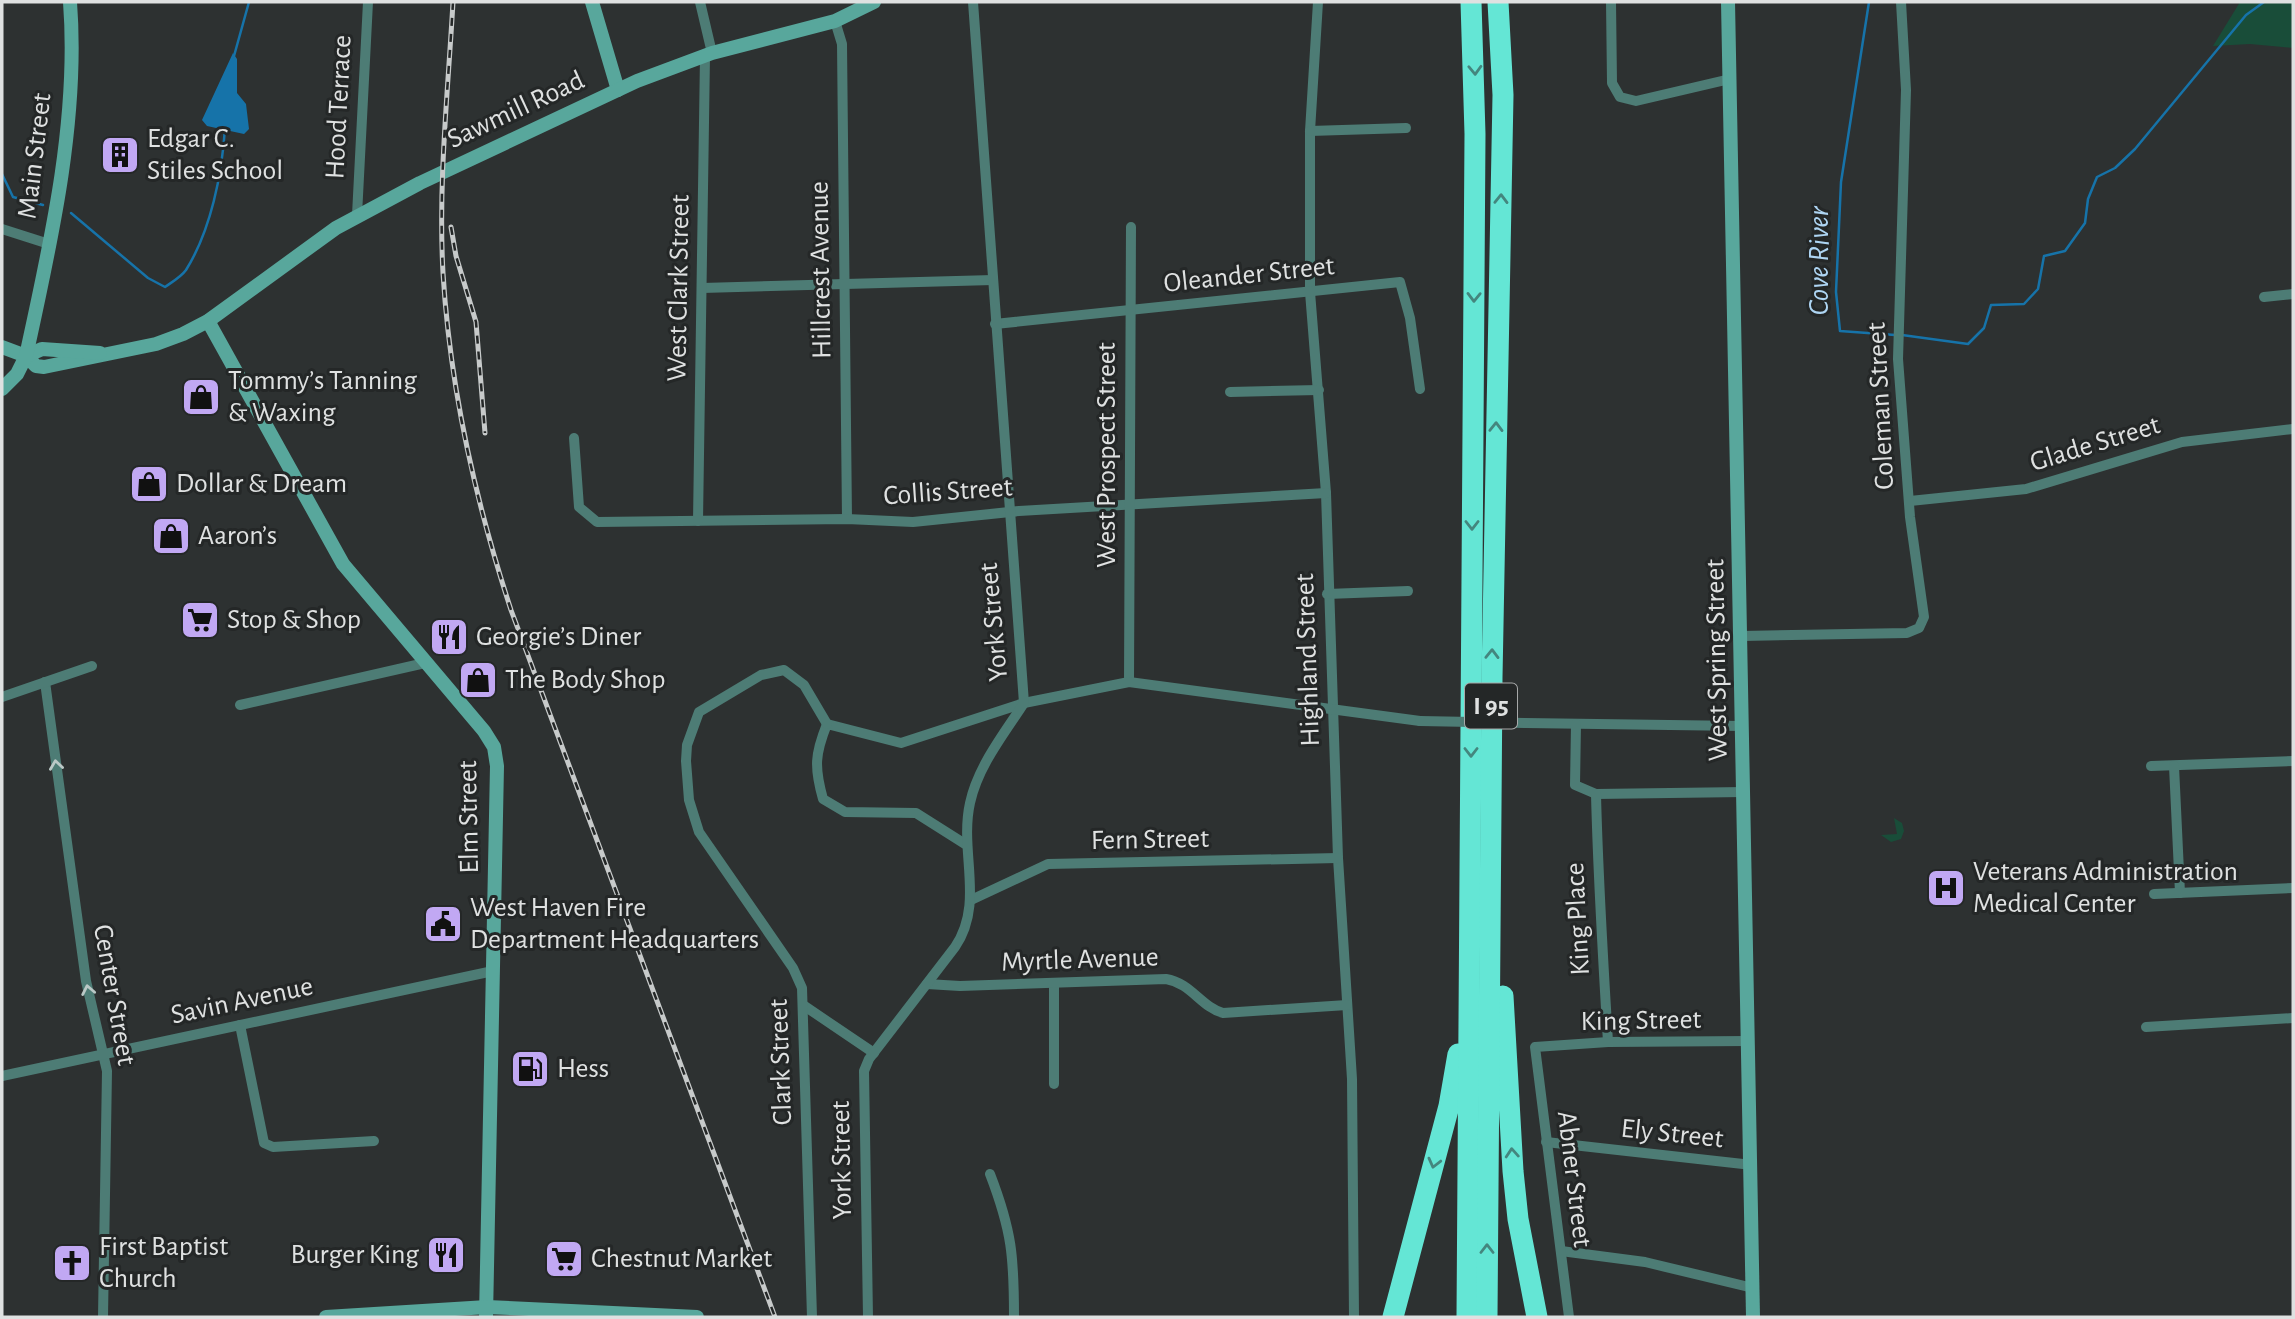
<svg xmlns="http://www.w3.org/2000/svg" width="2295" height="1319" viewBox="0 0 2295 1319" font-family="'Alegreya Sans',sans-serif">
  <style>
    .green { fill: #194d39 }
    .water { fill: #1673a9 }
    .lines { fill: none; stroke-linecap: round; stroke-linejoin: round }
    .stream { stroke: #1673a9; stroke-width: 2.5 }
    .street { stroke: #4d7c75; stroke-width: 10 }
    .secondary { stroke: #58a79c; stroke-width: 14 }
    .highway { stroke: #64e6d5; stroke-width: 21 }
    .rail-casing { stroke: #c7caca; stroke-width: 5 }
    .rail { stroke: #242727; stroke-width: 2.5; stroke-dasharray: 8; stroke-linecap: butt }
    .street-bridge { stroke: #4d7c75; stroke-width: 10 }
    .oneway { stroke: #44867e }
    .oneway2 { stroke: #bac8c6 }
    .labels { text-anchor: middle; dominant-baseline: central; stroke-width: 6; stroke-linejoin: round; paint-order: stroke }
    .shield { fill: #242727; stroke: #a7a9a9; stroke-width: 2 }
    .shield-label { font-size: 26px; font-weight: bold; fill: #dfe1e1 }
    .street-label { font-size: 28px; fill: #dfe1e1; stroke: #242727 }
    .poi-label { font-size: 28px; fill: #dfe1e1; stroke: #242727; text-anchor: start }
    .water-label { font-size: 30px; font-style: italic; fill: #aed5f3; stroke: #242727 }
  </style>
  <rect width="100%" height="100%" fill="#2d3131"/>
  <g class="green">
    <path d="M2240,2H2293V48L2250,44L2213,46Z"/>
    <path d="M1894,818L1902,823L1904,831L1901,839L1891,842L1881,835L1897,834Z"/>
  </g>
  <path class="water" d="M233,53L237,59V93L246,104L249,129L244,134L207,126L202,120Z"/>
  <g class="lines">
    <g class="stream">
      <path d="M1869,2L1841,182L1836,292L1840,331L1895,335"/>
      <path d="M234,56L249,2"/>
      <path d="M2,174L13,197L43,205"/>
      <path d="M71,213L148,278L165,287C172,282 181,277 186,270C211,230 222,174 225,128"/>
      <path d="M1902,335L1968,344L1984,328L1991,305L2024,304L2038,289L2044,256L2065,251L2085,223L2088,199L2097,177L2115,168L2135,149L2246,15L2264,2"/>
    </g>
    <g class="street">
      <path d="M700,2L712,53"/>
      <path d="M1318,2L1310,131V292L1326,493L1338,858L1352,1079L1354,1317"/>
      <path d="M1611,2L1612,83L1620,97L1636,101L1730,79"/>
      <path d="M835,21L842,44L847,519"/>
      <path d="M1310,131L1406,128"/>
      <path d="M357,215L368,2"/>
      <path d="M2,229L49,244"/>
      <path d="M702,288L993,280"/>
      <path d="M2264,297L2293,294"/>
      <path d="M995,324L1400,282L1410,318L1420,389"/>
      <path d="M1230,392L1319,390"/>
      <path d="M574,438L579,507L597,522L847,519L913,522L1019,511L1326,493"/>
      <path d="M1910,501L2026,489L2182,442L2293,429"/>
      <path d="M698,521L705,56"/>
      <path d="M1327,594L1408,591"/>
      <path d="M1742,636L1907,633L1919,628L1924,617L1910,517L1898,359L1906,90L1901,2"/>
      <path d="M45,682L86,981L107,1071L103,1317"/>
      <path d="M1129,682L1131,227"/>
      <path d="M2,697L92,666"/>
      <path d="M240,705L425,663"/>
      <path d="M1525,723L1742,726"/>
      <path d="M1576,724L1575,785L1596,794L1744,792"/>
      <path d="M2151,766L2293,761"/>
      <path d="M2174,766L2180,893"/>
      <path d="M1596,794C1598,878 1603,959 1608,1042"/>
      <path d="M965,844L916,813L845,812L823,799C814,767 815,754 827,724L901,743L1024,703L1129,682L1420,721"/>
      <path d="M2154,894L2293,888"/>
      <path d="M971,900L1048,864L1338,858"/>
      <path d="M1054,983V1084"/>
      <path d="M927,984L960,986L1166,979C1191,983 1201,1007 1223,1013L1347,1005"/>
      <path d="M803,1005L874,1053"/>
      <path d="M240,1025L264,1143L273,1147L374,1141"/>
      <path d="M2146,1027L2293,1018"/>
      <path d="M2,1076L493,971"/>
      <path d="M1546,1142L1752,1165"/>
      <path d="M990,1174C1012,1231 1014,1257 1014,1317"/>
      <path d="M1561,1251L1645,1262L1753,1288"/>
      <path d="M812,1317L802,988L793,968L699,832L689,800L686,761L687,745L699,712L761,675L784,670L804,685L827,724"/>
      <path d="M868,1317L864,1071L869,1059L955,947C985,903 959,852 970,803C978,766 1004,734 1024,703L973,2"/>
      <path d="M1569,1317L1535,1047L1608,1042L1748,1041"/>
    </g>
    <g class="secondary">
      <path d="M592,2L618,90"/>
      <path d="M1728,2L1753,1317"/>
      <path d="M208,321L343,564L484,731L494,747L497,766L486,1317"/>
      <path d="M2,347L26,356L36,366L44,367L156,344L183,334L208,321L336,228L420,183L637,81L712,53L835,21L874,2"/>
      <path d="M26,356L42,349L100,353"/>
      <path d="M2,389L17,374L26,356C51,242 79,119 70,2"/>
      <path d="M326,1317L487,1307L697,1317"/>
    </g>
    <g class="highway">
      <path d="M1503,996L1513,1171L1518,1219L1537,1317"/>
      <path d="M1393,1317L1449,1106L1458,1054"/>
      <path d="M1467,1317L1475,134L1471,2"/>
      <path d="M1487,1317L1492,678L1503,95L1498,2"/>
    </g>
    <defs>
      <g id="rail">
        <path d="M453,2C448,91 438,183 443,273C450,389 475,500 511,610L775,1317"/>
        <path d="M451,227L456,256L476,322L485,433"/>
      </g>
    </defs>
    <use href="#rail" class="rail-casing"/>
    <use href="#rail" class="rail"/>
    <path class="street-bridge" d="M1420,721L1525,723"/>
  </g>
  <defs><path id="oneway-chevron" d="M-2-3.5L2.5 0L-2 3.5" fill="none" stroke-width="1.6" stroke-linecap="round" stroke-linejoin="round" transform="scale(1.75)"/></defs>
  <g class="oneway">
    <use href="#oneway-chevron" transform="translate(1475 70) rotate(88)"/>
    <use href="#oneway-chevron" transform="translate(1501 199) rotate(-89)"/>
    <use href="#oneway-chevron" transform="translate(1474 297) rotate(91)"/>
    <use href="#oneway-chevron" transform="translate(1496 427) rotate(-89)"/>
    <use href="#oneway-chevron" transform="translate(1472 525) rotate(90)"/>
    <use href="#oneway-chevron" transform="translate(1492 654) rotate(-89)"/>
    <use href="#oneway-chevron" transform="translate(1471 752) rotate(90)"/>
    <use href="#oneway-chevron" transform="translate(1512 1153) rotate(-94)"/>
    <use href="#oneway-chevron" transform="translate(1434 1163) rotate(104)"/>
    <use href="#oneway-chevron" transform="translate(1487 1249) rotate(-90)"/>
  </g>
  <g class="oneway2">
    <use href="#oneway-chevron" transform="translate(56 765) rotate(-98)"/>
    <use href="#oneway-chevron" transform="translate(88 990) rotate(-101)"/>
  </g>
  <defs>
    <symbol id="building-square" viewBox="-11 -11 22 22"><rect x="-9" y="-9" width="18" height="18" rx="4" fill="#c1a8f3" stroke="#242727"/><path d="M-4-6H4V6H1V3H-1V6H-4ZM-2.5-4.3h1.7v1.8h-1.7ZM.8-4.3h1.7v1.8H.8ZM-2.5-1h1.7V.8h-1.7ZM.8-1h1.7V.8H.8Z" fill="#111"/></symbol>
    <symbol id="shop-square" viewBox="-11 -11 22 22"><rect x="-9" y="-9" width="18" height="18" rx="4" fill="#c1a8f3" stroke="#242727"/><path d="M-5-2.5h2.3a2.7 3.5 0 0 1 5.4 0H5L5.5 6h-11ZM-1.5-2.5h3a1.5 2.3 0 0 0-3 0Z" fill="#111"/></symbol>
    <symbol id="supermarket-square" viewBox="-11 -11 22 22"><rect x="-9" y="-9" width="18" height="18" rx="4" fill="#c1a8f3" stroke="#242727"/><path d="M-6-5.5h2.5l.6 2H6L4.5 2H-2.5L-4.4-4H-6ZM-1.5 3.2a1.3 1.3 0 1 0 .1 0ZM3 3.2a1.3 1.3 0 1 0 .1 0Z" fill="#111"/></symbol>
    <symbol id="restaurant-square" viewBox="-11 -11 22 22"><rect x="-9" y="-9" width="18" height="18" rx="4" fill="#c1a8f3" stroke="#242727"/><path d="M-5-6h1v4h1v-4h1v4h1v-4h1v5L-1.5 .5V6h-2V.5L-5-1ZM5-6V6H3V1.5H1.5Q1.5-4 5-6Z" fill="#111"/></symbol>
    <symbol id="hospital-square" viewBox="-11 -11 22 22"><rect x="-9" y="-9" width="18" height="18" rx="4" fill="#c1a8f3" stroke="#242727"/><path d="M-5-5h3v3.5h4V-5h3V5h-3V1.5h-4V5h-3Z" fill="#111"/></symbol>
    <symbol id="civic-square" viewBox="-11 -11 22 22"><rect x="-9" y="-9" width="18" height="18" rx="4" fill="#c1a8f3" stroke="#242727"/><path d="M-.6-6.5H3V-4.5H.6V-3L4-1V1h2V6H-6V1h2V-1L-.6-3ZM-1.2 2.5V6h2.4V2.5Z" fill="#111"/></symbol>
    <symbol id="fuel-square" viewBox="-11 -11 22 22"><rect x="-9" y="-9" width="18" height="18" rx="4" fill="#c1a8f3" stroke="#242727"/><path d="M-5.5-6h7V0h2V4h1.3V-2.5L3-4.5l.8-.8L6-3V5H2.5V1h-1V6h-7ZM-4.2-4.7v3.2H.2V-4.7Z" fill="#111"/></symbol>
    <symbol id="church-square" viewBox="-11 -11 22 22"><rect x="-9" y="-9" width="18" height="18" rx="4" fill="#c1a8f3" stroke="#242727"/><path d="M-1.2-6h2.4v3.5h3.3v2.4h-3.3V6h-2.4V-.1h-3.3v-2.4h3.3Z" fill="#111"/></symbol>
  </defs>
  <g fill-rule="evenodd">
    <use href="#building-square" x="98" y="133" width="44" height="44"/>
    <use href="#shop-square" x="179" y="375" width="44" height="44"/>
    <use href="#shop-square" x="127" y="462" width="44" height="44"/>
    <use href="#shop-square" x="149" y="514" width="44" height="44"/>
    <use href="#supermarket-square" x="178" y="598" width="44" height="44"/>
    <use href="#restaurant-square" x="427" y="615" width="44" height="44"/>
    <use href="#shop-square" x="456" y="658" width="44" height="44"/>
    <use href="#hospital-square" x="1924" y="866" width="44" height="44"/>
    <use href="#civic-square" x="421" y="902" width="44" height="44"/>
    <use href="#fuel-square" x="508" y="1047" width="44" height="44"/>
    <use href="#restaurant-square" x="424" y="1233" width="44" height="44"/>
    <use href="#supermarket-square" x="542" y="1237" width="44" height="44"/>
    <use href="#church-square" x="50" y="1241" width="44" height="44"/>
  </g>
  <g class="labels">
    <rect class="shield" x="1465" y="683.5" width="52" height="45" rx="5"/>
    <g class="shield-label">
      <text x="1491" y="706">I 95</text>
    </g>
    <g class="street-label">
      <text transform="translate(339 107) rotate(-87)">Hood Terrace</text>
      <text transform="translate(516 110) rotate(-25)">Sawmill Road</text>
      <text transform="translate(35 156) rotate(-83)">Main Street</text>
      <text transform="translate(821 270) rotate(-91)">Hillcrest Avenue</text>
      <text transform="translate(1249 275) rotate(-6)">Oleander Street</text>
      <text transform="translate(679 288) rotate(-89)">West Clark Street</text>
      <text transform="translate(1881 406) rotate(-93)">Coleman Street</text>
      <text transform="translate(2095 444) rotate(-17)">Glade Street</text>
      <text transform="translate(1107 455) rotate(-90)">West Prospect Street</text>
      <text transform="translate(948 492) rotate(-4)">Collis Street</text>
      <text transform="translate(994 622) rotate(-95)">York Street</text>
      <text transform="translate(1308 660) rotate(-92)">Highland Street</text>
      <text transform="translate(1717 660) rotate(-91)">West Spring Street</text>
      <text transform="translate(469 817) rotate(-91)">Elm Street</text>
      <text transform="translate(1150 840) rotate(-1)">Fern Street</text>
      <text transform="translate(1578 919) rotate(-93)">King Place</text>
      <text transform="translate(1080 960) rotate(-2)">Myrtle Avenue</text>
      <text transform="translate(114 995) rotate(80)">Center Street</text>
      <text transform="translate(242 1001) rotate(-12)">Savin Avenue</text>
      <text transform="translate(1641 1021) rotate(-1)">King Street</text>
      <text transform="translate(781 1062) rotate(-92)">Clark Street</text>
      <text transform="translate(1672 1134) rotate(6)">Ely Street</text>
      <text transform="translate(842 1160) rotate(-91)">York Street</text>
      <text transform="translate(1574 1179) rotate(83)">Abner Street</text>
    </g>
    <g class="poi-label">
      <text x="147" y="139">Edgar C.<tspan x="147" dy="32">Stiles School</tspan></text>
      <text x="228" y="381">Tommy’s Tanning<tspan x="228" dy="32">&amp; Waxing</tspan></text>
      <text x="176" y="484">Dollar &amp; Dream</text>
      <text x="198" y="536">Aaron’s</text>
      <text x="227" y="620">Stop &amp; Shop</text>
      <text x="476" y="637">Georgie’s Diner</text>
      <text x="505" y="680">The Body Shop</text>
      <text x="1973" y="872">Veterans Administration<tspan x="1973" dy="32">Medical Center</tspan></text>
      <text x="470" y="908">West Haven Fire<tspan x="470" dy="32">Department Headquarters</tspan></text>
      <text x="557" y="1069">Hess</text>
      <text x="99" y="1247">First Baptist<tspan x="99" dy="32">Church</tspan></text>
      <text x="419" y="1255" text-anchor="end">Burger King</text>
      <text x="591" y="1259">Chestnut Market</text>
    </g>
    <g class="water-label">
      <text transform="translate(1819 261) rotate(-90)">Cove River</text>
    </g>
  </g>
  <rect width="2295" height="1319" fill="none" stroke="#dfe1e1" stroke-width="7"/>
</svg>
